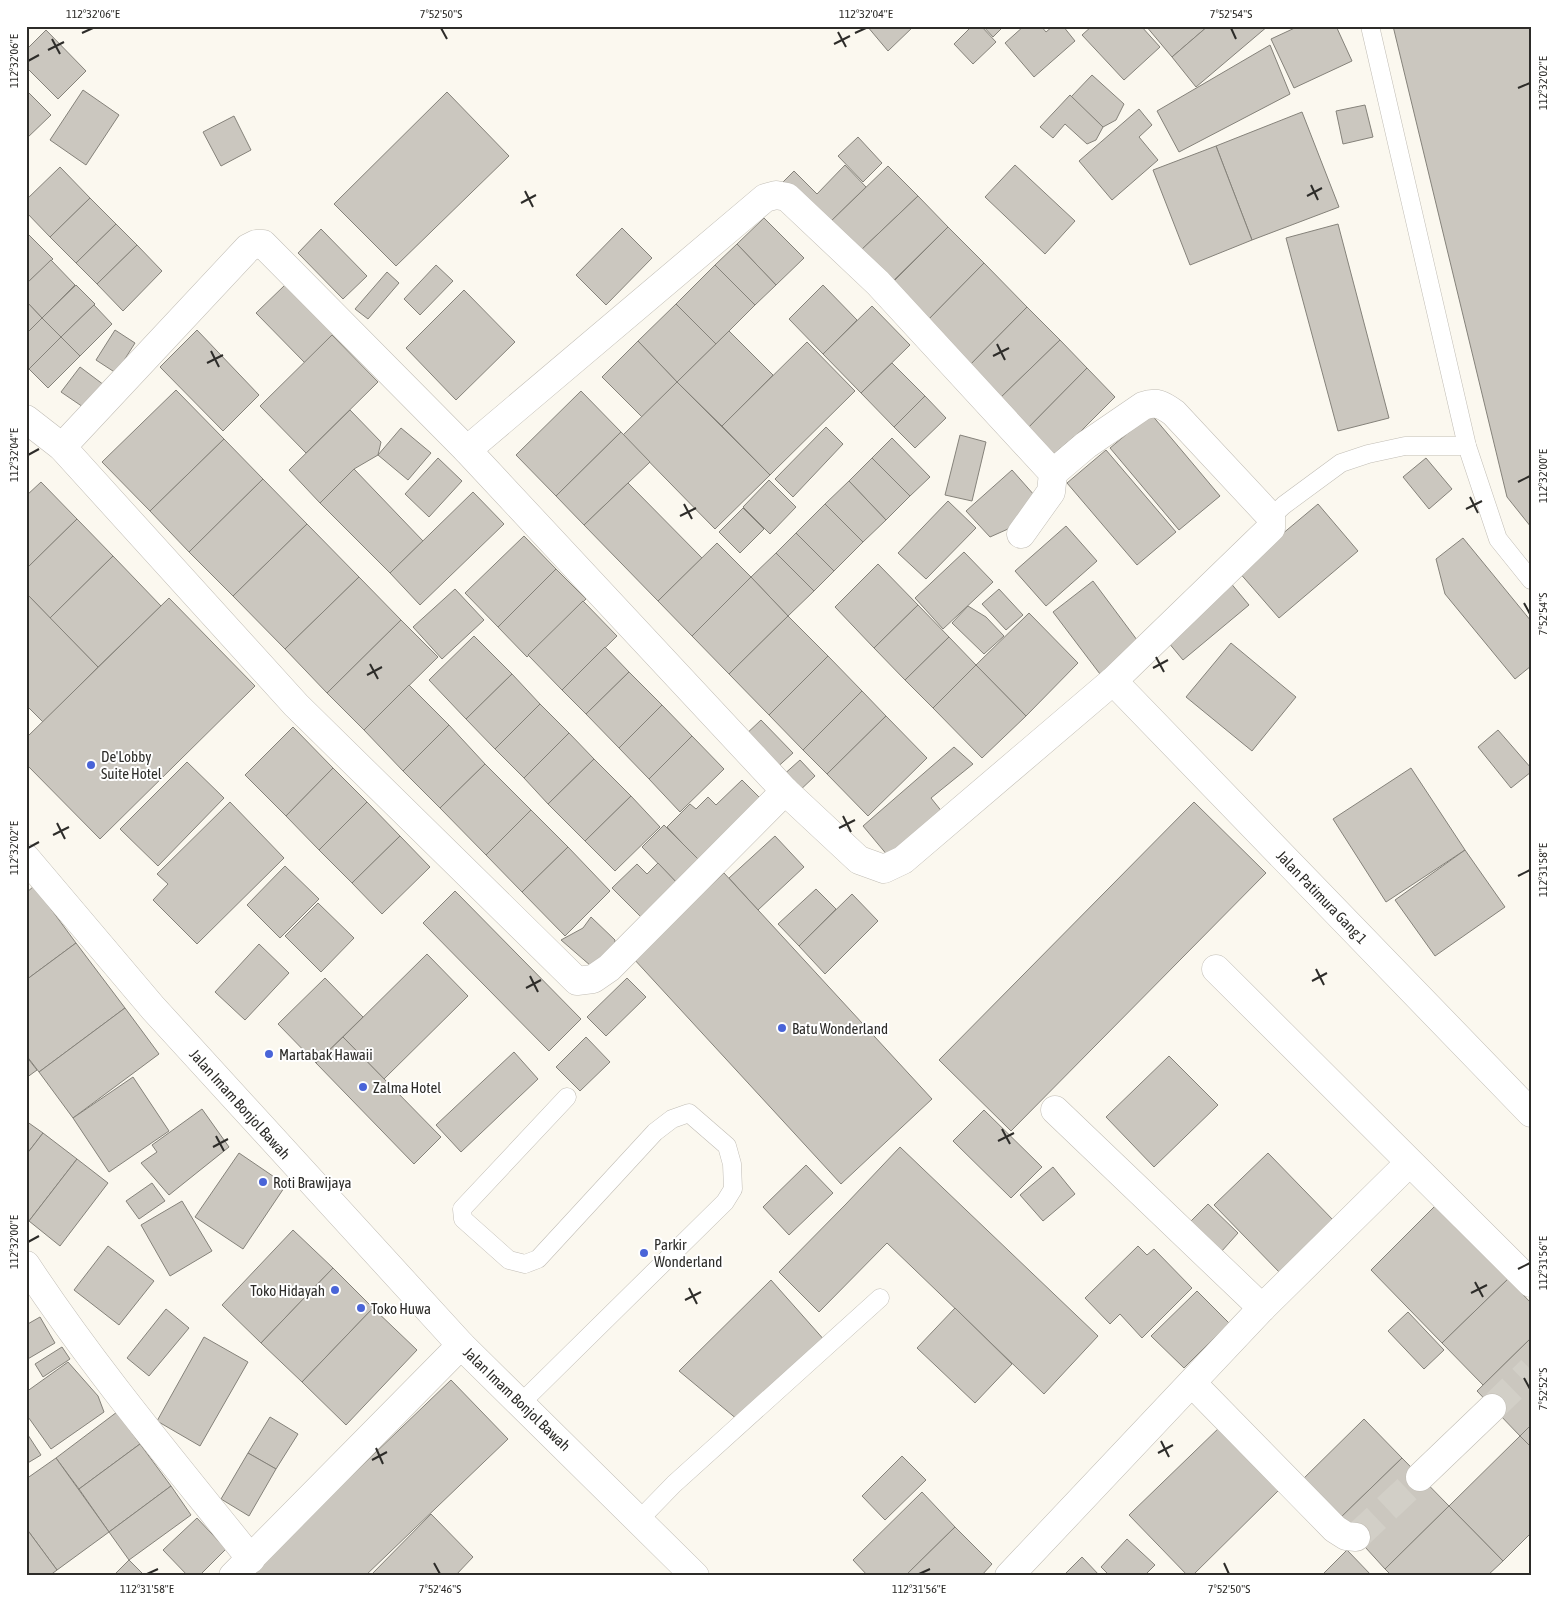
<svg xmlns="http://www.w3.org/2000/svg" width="1557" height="1602" viewBox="0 0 1557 1602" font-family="'Asap Condensed',sans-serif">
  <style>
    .building { fill: #cbc7bf; stroke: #85827a }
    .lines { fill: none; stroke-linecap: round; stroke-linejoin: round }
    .street-tunnel { stroke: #d2cfc7; stroke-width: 28; stroke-dasharray: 28 14; stroke-linecap: butt }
    .lane-casing { stroke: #c1bdb5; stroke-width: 19 }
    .street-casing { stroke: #c1bdb5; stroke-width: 29 }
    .primary-casing { stroke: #c1bdb5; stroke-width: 29 }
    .lane { stroke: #fff; stroke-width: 18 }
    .street { stroke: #fff; stroke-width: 28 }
    .primary { stroke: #fff; stroke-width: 28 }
    .ticks { fill: none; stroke: #2d2c29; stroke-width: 2 }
    .poi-dot { fill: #4964d8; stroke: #fff; stroke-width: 2 }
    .labels { text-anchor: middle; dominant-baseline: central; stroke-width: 4; stroke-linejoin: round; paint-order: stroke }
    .poi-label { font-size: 15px; fill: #2d2c29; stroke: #fff; text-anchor: start }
    .street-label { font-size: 15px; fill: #2d2c29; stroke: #fff }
    .neatline { fill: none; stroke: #2d2c29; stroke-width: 2 }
    .ticks-label { font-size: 12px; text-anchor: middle; fill: #2d2c29 }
  </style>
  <rect width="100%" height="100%" fill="#fbf8ef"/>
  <g class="building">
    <path d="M867,26H914L888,51Z"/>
    <path d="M972,26H981L996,42L973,64L954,44Z"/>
    <path d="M983,26H1004L993,37Z"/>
    <path d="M1024,26H1041L1046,32L1053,26H1063L1075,41L1034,77L1005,43Z"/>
    <path d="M1092,26H1141L1160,47L1124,80L1082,35Z"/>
    <path d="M1146,26H1208L1172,57Z"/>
    <path d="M1208,26H1268L1196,87L1172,57Z"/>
    <path d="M1299,26H1336L1352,61L1294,88L1271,39Z"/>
    <path d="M1393,26H1531V527L1507,497Z"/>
    <path d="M46,30L86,71L58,99L26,67V50Z"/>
    <path d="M1270,45L1290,94L1179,152L1157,111Z"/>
    <path d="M1092,75L1124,104L1116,120L1103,127L1071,97Z"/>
    <path d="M26,90L51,115L26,139Z"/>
    <path d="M83,90L119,115L86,165L50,140Z"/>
    <path d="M447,92L509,156L396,266L334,204Z"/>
    <path d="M1070,95L1103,127L1096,140L1087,144L1065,124L1053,138L1040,127Z"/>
    <path d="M1365,105L1373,137L1343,144L1336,111Z"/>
    <path d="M1139,109L1152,125L1139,137L1158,160L1112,200L1079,161Z"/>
    <path d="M1302,112L1339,207L1252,240L1216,146Z"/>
    <path d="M234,116L251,150L221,166L203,132Z"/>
    <path d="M858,137L882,163L863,182L838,156Z"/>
    <path d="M1216,146L1252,240L1190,265L1153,170Z"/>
    <path d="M845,165L866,187L823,229L780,185L794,171L817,194Z"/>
    <path d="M1015,165L1075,221L1045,254L985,197Z"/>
    <path d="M888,166L918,196L859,252L828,224Z"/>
    <path d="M60,167L90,198L50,237L26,212V200Z"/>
    <path d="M918,196L948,227L891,283L859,252Z"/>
    <path d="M90,198L116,224L76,263L50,237Z"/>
    <path d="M764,218L804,258L776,285L737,244Z"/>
    <path d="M116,224L137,245L97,284L76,263Z"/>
    <path d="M1338,224L1389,418L1338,431L1286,238Z"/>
    <path d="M948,227L984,263L927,321L890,285Z"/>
    <path d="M622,228L652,258L606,305L576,275Z"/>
    <path d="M321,229L367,276L343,299L298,253Z"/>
    <path d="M26,232L53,259L26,284Z"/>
    <path d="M737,244L776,285L755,305L715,265Z"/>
    <path d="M137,245L162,271L123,311L97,284Z"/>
    <path d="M51,260L75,285L42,318L26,301V284Z"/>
    <path d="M984,263L1027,307L968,367L927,321Z"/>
    <path d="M436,265L453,281L420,315L404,299Z"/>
    <path d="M715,265L755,305L716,344L676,304Z"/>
    <path d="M387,272L399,283L368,319L355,309Z"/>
    <path d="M76,285L95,304L61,337L42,318Z"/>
    <path d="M285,285L334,334L305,363L256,313Z"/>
    <path d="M823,285L857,320L823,354L789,319Z"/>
    <path d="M464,290L515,342L456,400L406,348Z"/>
    <path d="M26,301L42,318L26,334Z"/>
    <path d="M676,304L716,344L677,382L638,341Z"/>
    <path d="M94,305L112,324L80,356L61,337Z"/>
    <path d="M872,306L910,345L861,393L823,354Z"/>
    <path d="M1027,307L1060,340L998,400L968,367Z"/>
    <path d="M42,318L61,337L29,369L26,366V334Z"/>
    <path d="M115,330L135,343L116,373L96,360Z"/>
    <path d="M197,330L259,395L223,431L160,367Z"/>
    <path d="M729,331L773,375L722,426L677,382Z"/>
    <path d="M332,335L378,382L306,453L260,406Z"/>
    <path d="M61,337L80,356L48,388L29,369Z"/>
    <path d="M1060,340L1087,368L1025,431L998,400Z"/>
    <path d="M638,341L677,382L642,417L602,377Z"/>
    <path d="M807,342L855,391L770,475L722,426Z"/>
    <path d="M892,363L925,396L894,427L861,393Z"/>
    <path d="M80,367L104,385L86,409L61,392Z"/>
    <path d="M1087,368L1115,397L1081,431L1049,458L1025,431Z"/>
    <path d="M677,382L770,475L715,529L623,435Z"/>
    <path d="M176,390L224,439L150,511L102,462Z"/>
    <path d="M581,391L621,432L556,496L516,455Z"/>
    <path d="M925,396L946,418L915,448L894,427Z"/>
    <path d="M350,410L381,442L378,455L354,469L320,503L289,470Z"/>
    <path d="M1151,414L1220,496L1179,530L1110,448Z"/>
    <path d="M826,427L843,444L793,497L775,479Z"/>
    <path d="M401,428L431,453L408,480L378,455Z"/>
    <path d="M621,432L650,462L584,525L556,496Z"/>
    <path d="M960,435L986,442L972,501L945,495Z"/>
    <path d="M892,438L930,477L910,496L872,458Z"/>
    <path d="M224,439L263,479L189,552L150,511Z"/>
    <path d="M1106,450L1176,532L1137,565L1067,483Z"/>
    <path d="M438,458L462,481L429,517L405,494Z"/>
    <path d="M872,458L910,496L886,520L849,481Z"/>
    <path d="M1426,458L1452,489L1429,509L1403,477Z"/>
    <path d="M354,469L423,541L390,573L320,503Z"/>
    <path d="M1012,470L1035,496L1008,529L990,537L966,511Z"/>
    <path d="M263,479L307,524L233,596L189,552Z"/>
    <path d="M769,480L796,507L770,534L743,507Z"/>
    <path d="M849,481L886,520L863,542L825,504Z"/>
    <path d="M41,482L77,519L26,569V496Z"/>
    <path d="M628,483L702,558L658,601L584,525Z"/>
    <path d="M473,492L504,524L420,605L390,573Z"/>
    <path d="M948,501L976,528L926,579L898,553Z"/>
    <path d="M825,504L863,542L834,571L796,533Z"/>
    <path d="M1318,504L1358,551L1279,618L1238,571Z"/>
    <path d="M743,508L764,529L740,553L719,532Z"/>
    <path d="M77,519L113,556L50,618L26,593V569Z"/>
    <path d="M307,524L359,577L285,649L233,596Z"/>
    <path d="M1066,526L1097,561L1046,606L1015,571Z"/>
    <path d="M796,533L834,571L814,591L776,553Z"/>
    <path d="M524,536L556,569L498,627L465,593Z"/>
    <path d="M1463,538L1531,621V666L1515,679L1445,594L1436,559Z"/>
    <path d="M717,543L751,577L692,636L658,601Z"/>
    <path d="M964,552L993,582L943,629L915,598Z"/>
    <path d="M776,553L814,591L788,616L751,577Z"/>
    <path d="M113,556L161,606L98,667L50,618Z"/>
    <path d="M878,564L918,605L874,648L835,607Z"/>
    <path d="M556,569L586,599L527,657L498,627Z"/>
    <path d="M359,577L401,620L327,693L285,649Z"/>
    <path d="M751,577L788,616L729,674L692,636Z"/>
    <path d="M1093,581L1143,648L1103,678L1053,612Z"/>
    <path d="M1229,581L1249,605L1183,660L1163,636Z"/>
    <path d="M455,589L484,620L442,659L413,627Z"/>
    <path d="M999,589L1023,615L1006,630L982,604Z"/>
    <path d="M26,593L98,667L43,722L26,705Z"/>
    <path d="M169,598L255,686L100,839L26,764V738Z"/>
    <path d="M583,601L617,636L562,690L528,655Z"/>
    <path d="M918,605L949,637L905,680L874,648Z"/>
    <path d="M968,606L986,617L1004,636L984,654L952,623Z"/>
    <path d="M1029,613L1078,663L1026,716L976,665Z"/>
    <path d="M788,616L828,656L769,715L729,674Z"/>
    <path d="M401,620L438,657L364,730L327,693Z"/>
    <path d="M474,636L512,674L466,719L429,680Z"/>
    <path d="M949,637L976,665L933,708L905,680Z"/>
    <path d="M1231,643L1296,697L1252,751L1186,697Z"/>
    <path d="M605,647L629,672L586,714L562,690Z"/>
    <path d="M828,656L862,691L803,750L769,715Z"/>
    <path d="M976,665L1026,716L982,758L933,708Z"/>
    <path d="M629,672L662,705L619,748L586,714Z"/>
    <path d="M512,674L540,704L495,749L466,719Z"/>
    <path d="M409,685L449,725L403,771L364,730Z"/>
    <path d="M862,691L886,716L827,774L803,750Z"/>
    <path d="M540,704L569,733L524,778L495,749Z"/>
    <path d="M662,705L692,736L649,779L619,748Z"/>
    <path d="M886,716L927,758L868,816L827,774Z"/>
    <path d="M761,720L793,753L773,771L742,738Z"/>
    <path d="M449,725L485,764L440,808L403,771Z"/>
    <path d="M293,727L333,768L286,816L245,775Z"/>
    <path d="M1498,730L1531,768V772L1511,788L1478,747Z"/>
    <path d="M569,733L594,759L548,804L524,778Z"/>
    <path d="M692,736L724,769L680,812L649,779Z"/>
    <path d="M954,747L973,764L931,798L947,818L893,862L863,826Z"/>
    <path d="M594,759L631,796L585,841L548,804Z"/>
    <path d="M800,760L815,776L796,794L781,777Z"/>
    <path d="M187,762L224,798L158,866L120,829Z"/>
    <path d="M485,764L531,810L486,855L440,808Z"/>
    <path d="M333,768L367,802L319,850L286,816Z"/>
    <path d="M1411,768L1465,850L1386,902L1333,819Z"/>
    <path d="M742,780L761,799L698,860L667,827L690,804L696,809L708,797L716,805Z"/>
    <path d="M631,796L660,827L615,871L585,841Z"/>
    <path d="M230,802L284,858L197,944L153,900L168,884L157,874Z"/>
    <path d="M367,802L400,836L352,883L319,850Z"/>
    <path d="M1194,802L1266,873L1011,1131L939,1060Z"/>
    <path d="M531,810L568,847L522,892L486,855Z"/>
    <path d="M664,825L702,863L679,885L642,847Z"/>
    <path d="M400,836L430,867L382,914L352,883Z"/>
    <path d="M775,836L804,867L758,910L729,878Z"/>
    <path d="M568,847L610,891L565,936L522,892Z"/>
    <path d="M1465,850L1505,907L1435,956L1395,900Z"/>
    <path d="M658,863L679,885L648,924L612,888L637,864L647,874Z"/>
    <path d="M285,866L319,899L280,938L247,905Z"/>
    <path d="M724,873L932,1099L841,1184L633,958Z"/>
    <path d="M34,886L76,943L26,980V893Z"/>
    <path d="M816,889L836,909L799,946L778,924Z"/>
    <path d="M455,891L581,1019L549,1051L423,923Z"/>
    <path d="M852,894L878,921L825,974L799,946Z"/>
    <path d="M318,903L354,938L321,972L285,936Z"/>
    <path d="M591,917L615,940L613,953L591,966L561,940L583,928Z"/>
    <path d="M76,943L125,1008L39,1072L26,1055V980Z"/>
    <path d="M259,944L289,973L245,1020L215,992Z"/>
    <path d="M427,954L468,996L384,1079L343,1037Z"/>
    <path d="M325,978L363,1017L316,1063L278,1024Z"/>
    <path d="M627,978L646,997L606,1036L587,1017Z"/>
    <path d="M125,1008L159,1054L73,1118L39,1072Z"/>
    <path d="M343,1037L441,1137L414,1164L316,1063Z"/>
    <path d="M586,1037L610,1062L580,1091L556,1067Z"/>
    <path d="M514,1052L538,1079L461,1152L436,1125Z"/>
    <path d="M26,1056L37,1070L26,1078Z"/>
    <path d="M1169,1056L1218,1105L1154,1167L1106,1117Z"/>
    <path d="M133,1077L169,1131L109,1172L73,1118Z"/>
    <path d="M202,1109L229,1147L169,1195L141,1163L157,1152L152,1145Z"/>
    <path d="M984,1110L1042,1167L1011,1198L953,1141Z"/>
    <path d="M26,1121L43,1133L26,1155Z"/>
    <path d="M43,1133L77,1159L29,1221L26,1219V1155Z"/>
    <path d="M900,1147L1098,1336L1044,1394L887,1243L819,1312L779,1272L846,1204Z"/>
    <path d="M239,1153L286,1185L243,1249L195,1217Z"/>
    <path d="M1268,1153L1335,1222L1282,1275L1214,1205Z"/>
    <path d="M77,1159L108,1183L60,1246L29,1221Z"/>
    <path d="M806,1165L833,1193L789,1235L763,1207Z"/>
    <path d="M1053,1167L1075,1194L1043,1221L1020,1195Z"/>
    <path d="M152,1183L165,1201L139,1219L126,1201Z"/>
    <path d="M182,1201L212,1251L170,1276L141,1225Z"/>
    <path d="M1208,1204L1238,1233L1221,1252L1190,1222Z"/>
    <path d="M1436,1205L1508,1279L1442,1343L1371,1270Z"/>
    <path d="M293,1230L333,1268L261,1343L222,1305Z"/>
    <path d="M108,1246L154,1281L119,1325L74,1290Z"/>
    <path d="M1138,1246L1147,1255L1154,1249L1192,1288L1142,1338L1120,1314L1110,1324L1085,1298Z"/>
    <path d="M333,1268L373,1308L302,1382L261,1343Z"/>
    <path d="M1508,1279L1531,1303V1338L1483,1385L1442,1343Z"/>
    <path d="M771,1280L826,1342L738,1420L679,1371Z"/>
    <path d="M1197,1291L1229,1323L1184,1368L1151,1336Z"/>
    <path d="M373,1308L417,1350L346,1425L302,1382Z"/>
    <path d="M955,1308L1012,1364L975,1403L917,1348Z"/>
    <path d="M166,1309L189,1328L149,1376L127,1358Z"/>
    <path d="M1408,1312L1444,1350L1424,1369L1388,1331Z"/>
    <path d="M40,1317L55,1343L26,1360V1325Z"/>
    <path d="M204,1337L248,1362L200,1446L157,1421Z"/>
    <path d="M1529,1340L1531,1342V1425L1520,1436L1477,1391Z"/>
    <path d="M62,1347L70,1359L43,1377L35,1364Z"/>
    <path d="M68,1362L98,1396L104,1412L51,1449L26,1414V1392Z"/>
    <path d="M451,1380L508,1439L365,1576H247Z"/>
    <path d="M117,1412L140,1444L79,1489L56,1458Z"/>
    <path d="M270,1417L298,1434L276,1469L248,1453Z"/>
    <path d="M1364,1419L1402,1458L1338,1520L1300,1482Z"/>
    <path d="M1222,1425L1282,1487L1192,1576H1188L1129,1515Z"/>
    <path d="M1531,1425V1447L1520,1436Z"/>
    <path d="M26,1432L41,1455L26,1464Z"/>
    <path d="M1520,1436L1531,1447V1533L1503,1561L1449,1506Z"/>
    <path d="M140,1444L171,1486L109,1532L79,1489Z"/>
    <path d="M248,1453L276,1469L249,1516L221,1499Z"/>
    <path d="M902,1456L926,1480L885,1520L862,1496Z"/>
    <path d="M56,1458L109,1532L57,1570L26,1528V1479Z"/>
    <path d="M1402,1458L1449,1506L1385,1569L1356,1537L1338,1520Z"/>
    <path d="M171,1486L191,1515L129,1560L109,1532Z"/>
    <path d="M922,1492L955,1527L905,1576H868L853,1560Z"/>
    <path d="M1449,1506L1503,1561L1487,1576H1392L1385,1569Z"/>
    <path d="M431,1514L473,1557L455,1576H370Z"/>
    <path d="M197,1518L226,1549L199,1576H188L163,1550Z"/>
    <path d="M955,1527L992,1564L981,1576H905Z"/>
    <path d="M26,1528L57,1570L49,1576H26Z"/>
    <path d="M1127,1539L1155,1565L1144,1576H1110L1101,1567Z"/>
    <path d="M1347,1550L1372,1576H1321Z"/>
    <path d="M1082,1557L1100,1576H1063Z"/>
    <path d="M129,1560L145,1576H113Z"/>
  </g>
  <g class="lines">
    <g class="street-tunnel">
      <path d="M1492,1408L1531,1370"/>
      <path d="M1356,1537L1420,1477"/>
    </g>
    <defs>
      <g id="lane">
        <path d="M1370,26L1467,446L1498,539L1531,580"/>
        <path d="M1271,517L1284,505L1341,463L1368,454L1405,446H1467"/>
        <path d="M521,1403L725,1202L733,1189L732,1164L727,1146L689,1113L672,1119L655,1132L538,1259L525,1264L509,1260L463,1219L462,1209L567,1097"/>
        <path d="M639,1520L674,1484L880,1298"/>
      </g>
      <g id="street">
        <path d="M26,419L62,447L296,705L577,981L593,979L609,968L785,791"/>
        <path d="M62,447L248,248L256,244H263L467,450L785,791L859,860L884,869L903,860L1113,681L1271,528V517L1174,413C1163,405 1157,401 1143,406L1086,445L1053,473"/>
        <path d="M467,450L765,198L776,195L787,197L878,283L1053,473L1051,492L1021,534"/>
        <path d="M1113,681L1531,1113"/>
        <path d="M1216,969L1531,1283"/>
        <path d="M1055,1110L1262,1308"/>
        <path d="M26,1265C94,1368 174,1463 251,1559"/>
        <path d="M1192,1383L1335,1529L1346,1536L1356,1537"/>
        <path d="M1420,1477L1492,1408"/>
        <path d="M233,1576L461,1345"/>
        <path d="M1009,1576L1262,1308L1409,1163"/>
      </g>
      <path id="primary" d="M26,858L153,1008L461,1345L695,1576"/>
    </defs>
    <use href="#lane" class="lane-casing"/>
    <use href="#street" class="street-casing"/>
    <use href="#primary" class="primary-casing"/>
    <use href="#lane" class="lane"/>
    <use href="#street" class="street"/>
    <use href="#primary" class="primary"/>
  </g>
  <path class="ticks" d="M441,28L447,39M1231,28L1236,39M838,32L846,47M82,33L93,28M855,33L866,28M52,39L60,54M834,44L850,36M48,50L64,42M28,61L39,55M1518,88L1530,83M1311,185L1318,200M525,191L533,207M1307,196L1322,188M521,203L536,195M997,344L1005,360M211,351L219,367M993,356L1009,348M207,363L223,355M28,455L39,449M1518,482L1530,476M1470,497L1478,513M684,504L692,519M1466,509L1482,501M680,516L696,508M1524,603L1530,614M1156,657L1164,672M370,664L378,679M1153,668L1168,660M367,675L382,667M843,816L851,832M57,823L65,839M839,828L855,820M53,835L69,827M28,848L39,842M1518,876L1530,870M1316,969L1324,985M530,976L538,992M1312,981L1327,973M526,988L541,980M1002,1129L1010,1144M216,1136L224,1151M998,1141L1014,1133M213,1147L228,1139M28,1242L39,1236M1518,1269L1530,1263M1475,1282L1483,1297M689,1288L697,1304M1471,1293L1487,1285M685,1300L701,1292M1524,1378L1530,1389M1161,1441L1169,1457M376,1448L383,1464M1158,1453L1173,1445M372,1460L387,1452M434,1563L440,1574M1224,1563L1229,1574M147,1574L158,1569M919,1574L930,1569"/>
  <g class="poi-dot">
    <circle cx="91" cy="765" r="5"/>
    <circle cx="782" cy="1028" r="5"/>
    <circle cx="269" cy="1054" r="5"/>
    <circle cx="363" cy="1087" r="5"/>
    <circle cx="263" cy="1182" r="5"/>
    <circle cx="644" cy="1253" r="5"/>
    <circle cx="335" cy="1290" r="5"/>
    <circle cx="361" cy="1308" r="5"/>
  </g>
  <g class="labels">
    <g class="poi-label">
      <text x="101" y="756">De'Lobby<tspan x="101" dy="17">Suite Hotel</tspan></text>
      <text x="792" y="1028">Batu Wonderland</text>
      <text x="279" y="1054">Martabak Hawaii</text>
      <text x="373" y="1087">Zalma Hotel</text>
      <text x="273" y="1182">Roti Brawijaya</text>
      <text x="654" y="1244">Parkir<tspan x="654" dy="17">Wonderland</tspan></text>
      <text x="325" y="1290" text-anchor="end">Toko Hidayah</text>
      <text x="371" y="1308">Toko Huwa</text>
    </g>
    <g class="street-label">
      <text transform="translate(1322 897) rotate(46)">Jalan Patimura Gang 1</text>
      <text transform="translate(240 1104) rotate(48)">Jalan Imam Bonjol Bawah</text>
      <text transform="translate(517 1399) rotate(44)">Jalan Imam Bonjol Bawah</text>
    </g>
  </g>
  <rect width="1557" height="1602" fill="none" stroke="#ffffff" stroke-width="55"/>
  <rect x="28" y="28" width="1502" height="1546" class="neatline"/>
  <g class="ticks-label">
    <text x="93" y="18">112°32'06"E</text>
    <text x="441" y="18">7°52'50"S</text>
    <text x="866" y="18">112°32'04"E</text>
    <text x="1231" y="18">7°52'54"S</text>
    <text transform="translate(14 61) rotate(-90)" y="4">112°32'06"E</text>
    <text transform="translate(1543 83) rotate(-90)" y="4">112°32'02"E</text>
    <text transform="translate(14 455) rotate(-90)" y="4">112°32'04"E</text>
    <text transform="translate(1543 476) rotate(-90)" y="4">112°32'00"E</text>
    <text transform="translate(1543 614) rotate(-90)" y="4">7°52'54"S</text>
    <text transform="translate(14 848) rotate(-90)" y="4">112°32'02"E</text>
    <text transform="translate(1543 870) rotate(-90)" y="4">112°31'58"E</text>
    <text transform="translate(14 1242) rotate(-90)" y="4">112°32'00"E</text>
    <text transform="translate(1543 1263) rotate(-90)" y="4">112°31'56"E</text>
    <text transform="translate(1543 1389) rotate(-90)" y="4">7°52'52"S</text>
    <text x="147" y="1593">112°31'58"E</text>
    <text x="440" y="1593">7°52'46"S</text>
    <text x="919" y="1593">112°31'56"E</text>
    <text x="1229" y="1593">7°52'50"S</text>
  </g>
</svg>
